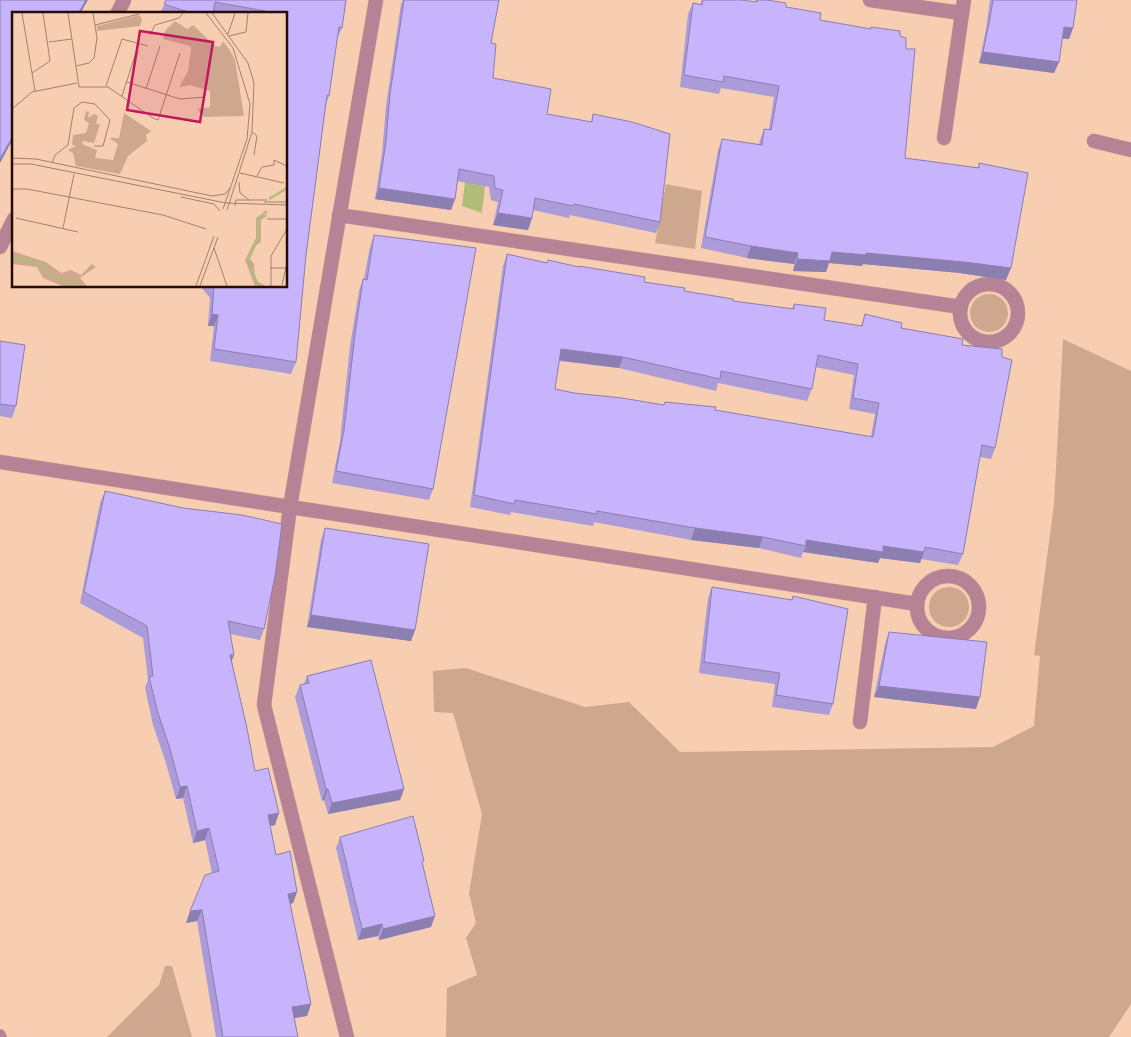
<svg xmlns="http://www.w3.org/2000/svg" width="1131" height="1037" viewBox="0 0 1131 1037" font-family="'Noto Sans',sans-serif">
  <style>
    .green { fill: #cea88e }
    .water { fill: #b1bc79 }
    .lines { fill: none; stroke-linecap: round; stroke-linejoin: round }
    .service-casing { stroke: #d1ab92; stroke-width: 12 }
    .minor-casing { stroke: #d1ab92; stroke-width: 15 }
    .service { stroke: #b68295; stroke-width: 11 }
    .minor { stroke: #b68295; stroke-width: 14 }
    .wall { fill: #ab9bd9; fill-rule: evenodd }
    .shaded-wall { fill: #8b7eb0 }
    .building { fill: #c7b4fc; stroke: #8b7eb0; fill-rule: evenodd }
    .inset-river { fill: none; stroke: #b1bc79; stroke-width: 2.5 }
    .inset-road { fill: none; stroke: #a3816b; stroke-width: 1 }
    .view { fill: #c2185b; fill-opacity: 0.15; stroke: #c2185b; stroke-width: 2.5 }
    .inset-edge { fill: none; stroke: #250d00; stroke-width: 2.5 }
  </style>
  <rect width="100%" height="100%" fill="#f7ceb2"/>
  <g class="green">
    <path d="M666,184L702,191L695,249L655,243Z"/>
    <circle cx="989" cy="313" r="19"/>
    <path d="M1063,339L1131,371V1004L1109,1037H446L447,988L477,975L466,938L476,923L469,893L482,814L453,713L434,712L433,671L466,668L585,707L629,702L680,752L993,747L1034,726L1040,656L1034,655L1054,504Z"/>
    <circle cx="949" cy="607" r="20"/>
    <path d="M165,966H172L192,1037H107L159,985Z"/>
  </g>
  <path class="water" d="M465,182L485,186L482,213L462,206Z"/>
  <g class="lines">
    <defs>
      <path id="service" d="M0,1035L1,1037"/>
      <g id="minor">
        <path d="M870,0L961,13"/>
        <path d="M117,14L124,0"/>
        <path d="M944,138L964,0"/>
        <path d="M1094,141L1131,150"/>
        <path d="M339,215L961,307"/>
        <path d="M0,247L14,219"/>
        <circle cx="989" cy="313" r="29"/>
        <path d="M0,462L917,604"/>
        <circle cx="948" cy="607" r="31"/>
        <path d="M860,722L875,597"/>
        <path d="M347,1037L264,705L290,507L376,0"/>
      </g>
    </defs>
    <use href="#service" class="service-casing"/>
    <use href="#minor" class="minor-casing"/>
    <use href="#service" class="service"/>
    <use href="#minor" class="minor"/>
  </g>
  <g class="wall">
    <path d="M166,0H346L342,28L337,39L329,96L326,104L306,255L296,362L291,374L210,361L214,326H208L210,298L200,286H286V14H160Z"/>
    <path d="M403,0H499L491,43L493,78L547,114L591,122L593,114L660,222L656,233L570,215L569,218L533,210L532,218L528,230L493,225L498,202L491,200L489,187L457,181L455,199L451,210L375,199L382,153L386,106L401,4Z"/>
    <path d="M702,0H741L755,2L756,0H767L820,20L905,158L978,168L979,163L1006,280L960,273L863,264L862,266L829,263L826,272L793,271L794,264L747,258L701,248L718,150L722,139L759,145L760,140L764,129H769L774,97L721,88L719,94L680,87L688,14L693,3L700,4Z"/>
    <path d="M990,0H1077L1073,28L1069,39H1062L1059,62L1054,73L979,63L986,29Z"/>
    <path d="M374,235L433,489L429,500L332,483L340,441L350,346L359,291L363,279H364L370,247Z"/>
    <path d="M507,254L547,263L548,260L578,267L579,266L644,282L733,301L792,309L794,304L824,320L861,326L865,314L901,328L962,345L995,448L991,459L980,457L963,554L958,565L921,559L920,563L880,558L878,563L803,552L801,558L759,548L691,540L594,522L593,526L511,512L510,515L470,507L503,266ZM559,361L619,368L716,391L718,383L807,401L812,389L815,367L854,375L849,409L875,414L871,437L665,402L664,405L574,393L555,389Z"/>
    <path d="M0,341L16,406L12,418L0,416Z"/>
    <path d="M105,491L264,629L260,640L230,634L232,662L255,771L275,825L270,826L276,855L297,892L293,903L290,904L311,1004L307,1016L294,1018L298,1037H216L197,921L186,923L212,873L205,840L193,843L183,798L176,799L165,760L153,725L145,688L148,680L143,638L80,603L100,503Z"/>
    <path d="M325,528L415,630L411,641L307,627L321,540Z"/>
    <path d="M712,587L791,600L793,596L833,704L829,715L772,707L775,684L699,673L708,598Z"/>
    <path d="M889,632L976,709L874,697L885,644Z"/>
    <path d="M307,676L404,789L400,800L328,814L324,800L322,801L295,697L300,685L304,684Z"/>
    <path d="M340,837L423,865L431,927L379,940L378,936L358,940L336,848Z"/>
  </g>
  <g class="shaded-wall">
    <path d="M86,0H88L80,14H78Z"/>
    <path d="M1064,27L1073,28L1069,39L1059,38Z"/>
    <path d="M983,52L1059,62L1054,73L979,63Z"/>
    <path d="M14,134V137L0,163V159Z"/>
    <path d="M379,188L455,199L451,210L375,199Z"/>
    <path d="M498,213L532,218L528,230L493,225Z"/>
    <path d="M751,246L798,253L794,264L747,258Z"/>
    <path d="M832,252L866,253L964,262L1011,268L1006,280L960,273L863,264L862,266L829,263L826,272L793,271L797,259Z"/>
    <path d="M212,314L218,315L214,326H208Z"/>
    <path d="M561,349L623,357L619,368L557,360Z"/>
    <path d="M695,528L763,537L759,548L691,540Z"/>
    <path d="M806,540L883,546L924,552L920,563L880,558L878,563L803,552L806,546Z"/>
    <path d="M311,615L415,630L411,641L307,627Z"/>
    <path d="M230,655H234L230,666Z"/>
    <path d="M879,686L980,697L976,709L874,697Z"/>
    <path d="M187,786L183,798L176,799L180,787Z"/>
    <path d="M326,789H328L324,800L322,801Z"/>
    <path d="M404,789L400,800L328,814L332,803Z"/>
    <path d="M279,813L275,825L263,827L268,815Z"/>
    <path d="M209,828L205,840L193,843L197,831Z"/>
    <path d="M297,892L293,903L284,905L288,894Z"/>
    <path d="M202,910L197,921L186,923L190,911Z"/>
    <path d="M435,916L431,927L379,940L383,929Z"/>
    <path d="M382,924L378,936L358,940L362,929Z"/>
    <path d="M311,1004L307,1016L288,1019L292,1007Z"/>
  </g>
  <g class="building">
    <path d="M0,0H86L78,14H14V134L0,159Z"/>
    <path d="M166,0H346L342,28L339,27L329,96L327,95L306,255L296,362L214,349L218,315L212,314L214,286H286V14H264L265,11L215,2L213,14H194L164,4Z"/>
    <path d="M404,0H499L491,43L496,44L493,78L551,89L547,114L592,122L593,114L632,122L670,134L660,222L574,204L573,206L535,198L532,218L498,213L503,190L495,188L494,176L459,169L455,199L379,188L386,141L390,94Z"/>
    <path d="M703,0H741L757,2V0H767L786,3V7L821,13L820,20L871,29V27L900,31V36L906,38V49H915L905,158L979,168V163L1028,173L1011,268L964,262L866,253V255L832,252L830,261L797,259L798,253L751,246L705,237L722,139L762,145L764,129L771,130L779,86L724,76L723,82L684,75L693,3L702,5Z"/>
    <path d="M993,0H1077L1073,28L1064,27L1059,62L983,52L990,18Z"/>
    <path d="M374,235L476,248L433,489L336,471L344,430L355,334L363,279L367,280Z"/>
    <path d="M507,254L547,263L548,260L579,267V266L645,277L644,282L685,288L684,291L733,299V301L794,309V304L826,308L824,320L862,326L865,314L902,323L901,328L963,339L962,345L1002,349V357L1012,360L995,448L982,445L963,554L925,547L924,552L883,546V552L806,540V546L763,537L695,528L597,511V514L515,500L514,504L474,495ZM561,349L623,357L720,379L721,371L812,389L818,355L858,364L853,398L879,403L873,437L715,410L716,407L665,402L664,405L622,398L574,393L555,389Z"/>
    <path d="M0,341L25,345L16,406L0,404Z"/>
    <path d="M105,491L183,508L242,515L282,524L275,576L264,629L228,621L234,655H230L247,728L255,771L268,768L279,813L268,815L276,855L290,851L297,892L288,894L311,1004L292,1007L298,1037H223L202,910L190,911L205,875L219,871L209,828L197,831L187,786L180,787L170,749L158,713L149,677L153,676L147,626L84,592Z"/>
    <path d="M325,528L429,544L415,630L311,615Z"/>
    <path d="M712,587L792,600L793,596L848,609L833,704L776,695L780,673L704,662Z"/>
    <path d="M889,632L987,642L980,697L879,686Z"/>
    <path d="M371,660L404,789L332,803L328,789H326L300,685L309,683L307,676Z"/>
    <path d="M413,816L424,861L422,862L435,916L383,929L382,924L362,929L340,837Z"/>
  </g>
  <g transform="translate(12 12)">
    <rect width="275" height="275" fill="#f7ceb2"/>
    <path d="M127,3L130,7L128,14L85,19V14ZM163,9L175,17L181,13L203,34L208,35L211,29L217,37L223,48L232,104L192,105L185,97L198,95V79L178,73L167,75L176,59L179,37L178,34L151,27L153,19ZM74,99L77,100L76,106L82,102L86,104L84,112H88L82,131L71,129L70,132L85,138L83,146L101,148L106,132L97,126H107L112,101L139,119L134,123L135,129L116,144L108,162L64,154L61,141L56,138L64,134L60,133L61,123L74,121L77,111L72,108ZM248,203H256L249,208V230L240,236L238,247L242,252L243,268L253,274H243L233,248L244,226V206ZM0,239L34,250L49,261L59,258L69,263L80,252L84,255L68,266L75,274H51L31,266L25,255L0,252Z" fill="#cea88e"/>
    <path class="inset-river" d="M257,187L275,176M0,245L29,252L39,264L65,274M246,274L236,248L246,226L247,206L255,199"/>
    <path class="inset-road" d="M10,1L23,79M56,1L67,75H96L141,106L146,108L168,41M194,1L221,36L238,92L235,127L211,197M200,1L236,51L242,71L240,120L215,198M83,13L127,2M216,22L223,1M138,23L143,13L167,6L171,1M217,24L234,20L236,1M37,30L60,27M64,54L77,51L82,46L85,26L81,1M20,61L38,49L31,1M115,70L168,87L193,85M94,74L110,27L136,34M134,77L148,34M110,84L127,31M0,97L20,80L65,71M240,120L245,124L242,143M0,146L24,147L200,184L213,182L218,176M40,151L43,143L56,133L62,96L70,90L83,92L98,108L91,134H82M0,152H19L214,191L275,193M228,161L272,171M245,164L250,155L262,153V148L275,154M227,170L228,181L237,188M0,177H15L151,203L194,217M169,185L202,192L208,199M252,190H275M223,194L224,188H255M4,206L66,220M255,207H275M51,216L62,162M202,236L215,274M258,256H274M270,273L275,251M184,274L202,224M188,274L206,225M259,274V244L275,217"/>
    <path class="view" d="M128,19L201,30L188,110L115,98Z"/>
    <rect width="275" height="275" class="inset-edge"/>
  </g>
</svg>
